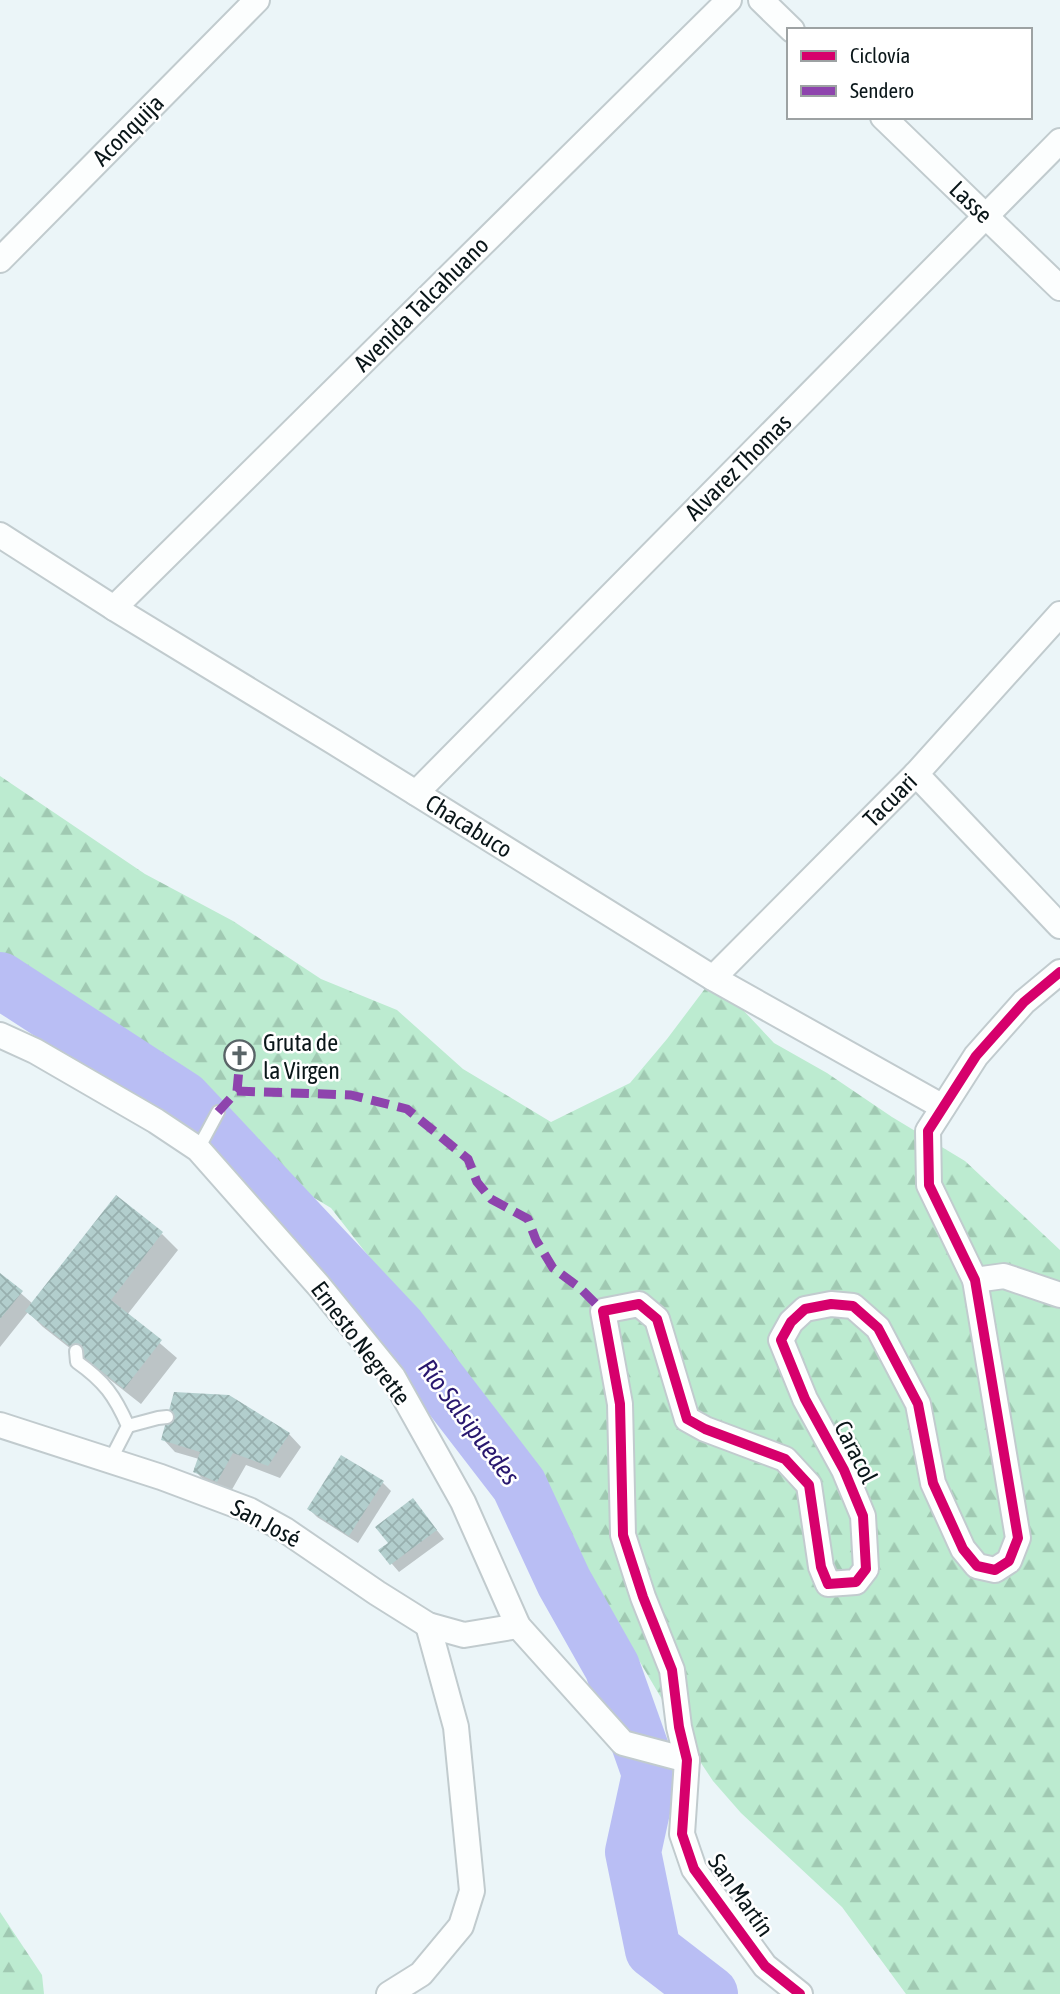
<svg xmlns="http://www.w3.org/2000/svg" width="1060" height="1994" viewBox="0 0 1060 1994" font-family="'Asap Condensed',sans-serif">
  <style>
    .forest { fill: url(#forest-firs) }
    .shadow { fill: #0003 }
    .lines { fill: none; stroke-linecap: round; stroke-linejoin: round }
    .river { stroke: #b9bef4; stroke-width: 56 }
    .building { fill: url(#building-cross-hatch) }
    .service-casing { stroke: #c1cbce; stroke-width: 16 }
    .minor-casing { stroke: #c1cbce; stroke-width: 28 }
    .service { stroke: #fcfefe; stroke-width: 12 }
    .minor { stroke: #fcfefe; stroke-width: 24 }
    .quiet { stroke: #8e44ad; stroke-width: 9; stroke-dasharray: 18 9; stroke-linecap: butt }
    .cycleway-casing { stroke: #fff; stroke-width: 15 }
    .cycleway { stroke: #d6006c; stroke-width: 10 }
    .labels { text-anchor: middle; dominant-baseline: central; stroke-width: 5; stroke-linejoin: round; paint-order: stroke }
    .street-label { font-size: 24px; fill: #0a1619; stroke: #fff }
    .poi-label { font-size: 24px; fill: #0a1619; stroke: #fff; text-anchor: start }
    .water-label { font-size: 26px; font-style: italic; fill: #29186f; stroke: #fff }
  </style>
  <defs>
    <pattern id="forest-firs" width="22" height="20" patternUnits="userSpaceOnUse" patternTransform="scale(1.75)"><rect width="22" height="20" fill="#bcebd0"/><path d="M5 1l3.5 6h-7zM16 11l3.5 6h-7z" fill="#a0c9b2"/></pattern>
    <pattern id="building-cross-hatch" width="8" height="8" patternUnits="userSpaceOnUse" patternTransform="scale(1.75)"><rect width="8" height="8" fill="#b2cecd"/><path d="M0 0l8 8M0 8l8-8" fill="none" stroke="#98b0af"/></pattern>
  </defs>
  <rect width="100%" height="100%" fill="#ebf5f8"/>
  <g class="forest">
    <path d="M0,776L145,874L233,921L321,979L397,1010L463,1069L551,1122L630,1083L667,1039L713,978L774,1043L827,1073L892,1117L965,1161L1060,1250V1994H906L842,1907L741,1813L713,1781L689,1745L500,1425L331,1208L138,1092L0,1013Z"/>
    <path d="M0,1912L42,1975L44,1994H0Z"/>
  </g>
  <g class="shadow">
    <path d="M162,1234L178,1250L127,1315L177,1358L141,1404L43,1327L28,1312L0,1347V1275L33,1304Z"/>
    <path d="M229,1397L289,1434L301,1447L280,1478L246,1465L230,1493L208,1484L195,1471L199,1459L175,1452L163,1439Z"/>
    <path d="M382,1482L391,1491L358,1543L317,1517L309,1509Z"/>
    <path d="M413,1501L444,1539L399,1572L380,1550L390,1543Z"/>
  </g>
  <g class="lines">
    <path class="river" d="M0,980L183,1099L399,1329L519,1485L564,1582L612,1667L650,1774L633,1852L653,1950L710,1994"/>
  </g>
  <g class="building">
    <path d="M116,1195L163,1232L111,1300L162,1340L124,1389L25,1311Z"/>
    <path d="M0,1273L23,1291L0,1319Z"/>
    <path d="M174,1392L229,1395L290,1433L268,1466L233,1453L217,1482L193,1472L200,1452L161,1440Z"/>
    <path d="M341,1455L384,1481L349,1536L307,1509Z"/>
    <path d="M413,1498L437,1530L390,1565L378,1550L388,1543L375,1527Z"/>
  </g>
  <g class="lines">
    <defs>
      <g id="service">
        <path d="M198,1149L218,1112"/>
        <path d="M76,1351L77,1362C104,1381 115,1396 128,1426L110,1461"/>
        <path d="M128,1426L158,1418L167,1417"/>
      </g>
      <g id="minor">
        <path d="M761,0L792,30"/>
        <path d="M883,117L1060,288"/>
        <path d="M0,260L257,0"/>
        <path d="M0,535L114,608L334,742L713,978L943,1107"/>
        <path d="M114,608L729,0"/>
        <path d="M916,774L1060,926"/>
        <path d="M416,793L1060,141"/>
        <path d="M713,978L916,774L1060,614"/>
        <path d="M0,1035L35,1051L156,1121L198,1149L319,1286L393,1377L463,1502L518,1626L623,1743L687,1760"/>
        <path d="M975,1280L1004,1276L1060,1295"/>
        <path d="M0,1425L161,1477L249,1510L285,1530L377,1593L428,1625L464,1635L518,1626"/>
        <path d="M389,1994L421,1974L461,1926L472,1891L456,1727L428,1625"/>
        <path d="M800,1994L765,1966L694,1869L682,1834L687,1760L679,1727L672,1670L643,1597L623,1535L620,1404L603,1311L639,1304L657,1319L687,1419L705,1429L785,1459L809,1485L821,1567L828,1584L856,1582L866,1569L863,1516L844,1470L805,1399L781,1340L791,1322L805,1309L831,1304L853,1306L878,1328L918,1404L933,1483L963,1549L977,1566L995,1570L1009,1561L1018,1538L975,1280L929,1185L928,1131L976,1056L1024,1002L1060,972"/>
      </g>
    </defs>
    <use href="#service" class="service-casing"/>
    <use href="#minor" class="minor-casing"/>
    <use href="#service" class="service"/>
    <use href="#minor" class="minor"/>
    <g class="quiet">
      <path d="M237,1091L351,1095L407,1109L468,1159L477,1182L491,1199L528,1219L536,1240L553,1268L580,1288L603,1311"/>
      <path d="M218,1112L237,1091L240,1058"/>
    </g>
    <defs>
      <path id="cycleway" d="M800,1994L765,1966L694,1869L682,1834L687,1760L679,1727L672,1670L643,1597L623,1535L620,1404L603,1311L639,1304L657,1319L687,1419L705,1429L785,1459L809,1485L821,1567L828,1584L856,1582L866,1569L863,1516L844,1470L805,1399L781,1340L791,1322L805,1309L831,1304L853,1306L878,1328L918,1404L933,1483L963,1549L977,1566L995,1570L1009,1561L1018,1538L975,1280L929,1185L928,1131L976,1056L1024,1002L1060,972"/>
    </defs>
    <use href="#cycleway" class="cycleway-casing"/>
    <use href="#cycleway" class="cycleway"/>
  </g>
  <defs>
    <symbol id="church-ring" viewBox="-11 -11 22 22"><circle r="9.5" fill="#fff" stroke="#596467" stroke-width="1.5"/><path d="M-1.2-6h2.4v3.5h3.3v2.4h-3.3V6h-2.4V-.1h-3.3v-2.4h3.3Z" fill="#596467"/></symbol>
  </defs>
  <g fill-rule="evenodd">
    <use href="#church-ring" x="222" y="1038" width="35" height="35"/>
  </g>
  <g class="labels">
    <g class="street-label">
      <text transform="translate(128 130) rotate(-45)">Aconquija</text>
      <text transform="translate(971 202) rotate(44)">Lasse</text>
      <text transform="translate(421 304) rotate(-45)">Avenida Talcahuano</text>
      <text transform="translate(738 467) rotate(-45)">Alvarez Thomas</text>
      <text transform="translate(890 800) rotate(-45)">Tacuari</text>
      <text transform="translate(469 826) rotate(32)">Chacabuco</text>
      <text transform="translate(361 1343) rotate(53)">Ernesto Negrette</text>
      <text transform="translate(856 1452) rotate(63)">Caracol</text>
      <text transform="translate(266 1523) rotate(28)">San José</text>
      <text transform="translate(741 1895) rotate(55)">San Martín</text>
    </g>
    <g class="poi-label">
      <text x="263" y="1042">Gruta de<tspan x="263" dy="28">la Virgen</tspan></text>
    </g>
    <g class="water-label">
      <text transform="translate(469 1422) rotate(53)">Río Salsipuedes</text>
    </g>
  </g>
  <rect x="787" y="28" width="245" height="91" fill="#ffffff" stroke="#9da2a3" stroke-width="2"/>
  <rect x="801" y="51" width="35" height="10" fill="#d6006c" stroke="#9da2a3" stroke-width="2"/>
  <text x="850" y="63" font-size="21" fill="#0a1619">Ciclovía</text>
  <rect x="801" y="86" width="35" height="10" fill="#8e44ad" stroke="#9da2a3" stroke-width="2"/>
  <text x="850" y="98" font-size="21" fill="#0a1619">Sendero</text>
</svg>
